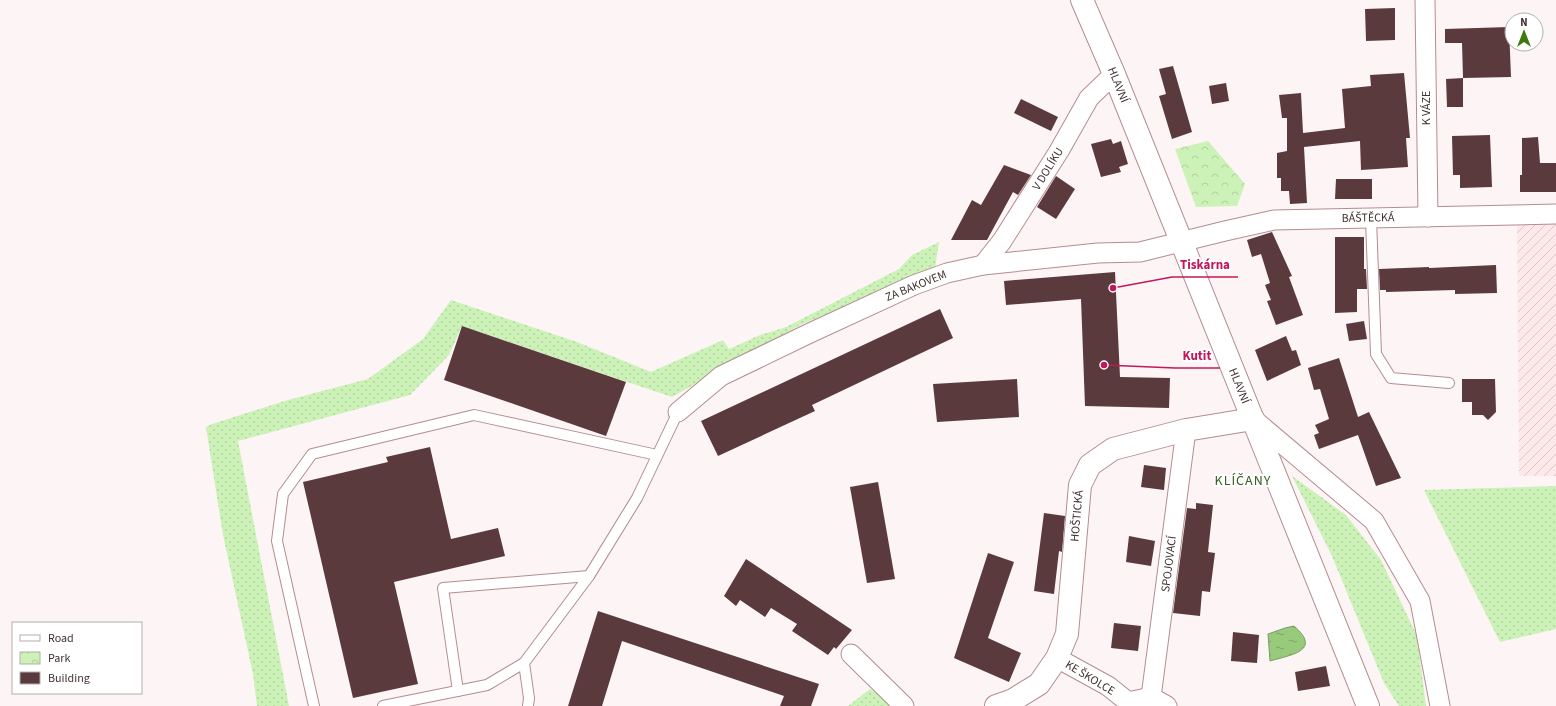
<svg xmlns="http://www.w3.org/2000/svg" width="1556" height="706" viewBox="0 0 1556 706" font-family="'Source Sans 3',sans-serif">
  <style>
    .industrial { fill: url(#industrial-furrows) }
    .grass { fill: url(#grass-dots) }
    .park { fill: url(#park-crowns) }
    .water { fill: url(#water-ripples); stroke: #7d9c64 }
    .building { fill: #5b3a3d }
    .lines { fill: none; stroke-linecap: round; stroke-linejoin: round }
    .lane-casing { stroke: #b48d90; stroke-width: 12 }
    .street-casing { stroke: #b48d90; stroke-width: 21 }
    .secondary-casing { stroke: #b48d90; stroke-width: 24 }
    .lane { stroke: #fff; stroke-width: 10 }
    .street { stroke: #fff; stroke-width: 19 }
    .secondary { stroke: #fff; stroke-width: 22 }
    .labels { text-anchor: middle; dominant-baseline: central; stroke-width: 4; stroke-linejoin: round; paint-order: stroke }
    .street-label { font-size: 12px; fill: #413132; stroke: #fff }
    .quarter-label { font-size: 14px; letter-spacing: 1px; fill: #395e20; stroke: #fff }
    .leader { fill: none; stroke: #c2185b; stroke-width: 1.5 }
    .callout-dot { fill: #c2185b; stroke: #fff; stroke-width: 1.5 }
    .callout-label { font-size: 13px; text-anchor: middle; font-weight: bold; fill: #c2185b; stroke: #fff; stroke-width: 4; stroke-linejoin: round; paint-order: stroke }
  </style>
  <defs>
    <pattern id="industrial-furrows" width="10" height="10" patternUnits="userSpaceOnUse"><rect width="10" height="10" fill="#fee9ea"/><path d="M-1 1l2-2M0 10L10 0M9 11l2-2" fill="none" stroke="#dbc8c9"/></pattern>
    <pattern id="grass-dots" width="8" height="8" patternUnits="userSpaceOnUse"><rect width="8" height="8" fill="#ccf2b8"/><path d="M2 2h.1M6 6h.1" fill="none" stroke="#b0d09f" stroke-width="1.8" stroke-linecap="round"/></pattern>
    <pattern id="park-crowns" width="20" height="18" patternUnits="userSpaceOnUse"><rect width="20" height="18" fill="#ccf2b8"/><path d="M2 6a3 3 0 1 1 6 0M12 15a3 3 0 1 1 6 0" fill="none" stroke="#b0d09f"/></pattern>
    <pattern id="water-ripples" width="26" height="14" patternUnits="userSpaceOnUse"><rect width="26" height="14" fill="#97ca7a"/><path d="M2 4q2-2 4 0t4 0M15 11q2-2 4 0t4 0" fill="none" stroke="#7da565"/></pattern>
  </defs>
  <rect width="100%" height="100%" fill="#fdf4f5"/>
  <path class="industrial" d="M1556,223V476H1519L1517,224Z"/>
  <g class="grass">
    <path d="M939,242L935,269L800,325L672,397L462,326L449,355L410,395L238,441L289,706H257L253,674L223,535L206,427L212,424L288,400L368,379L423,339L451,300L577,342L651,372L723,340L729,349L760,335L786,327L899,269L912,255Z"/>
    <path d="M1292,476L1346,515L1381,560L1417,636L1426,706H1399L1384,683L1332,556Z"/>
    <path d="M1556,486V629L1500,642L1424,490Z"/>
    <path d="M870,689L886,699L892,706H848Z"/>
  </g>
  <path class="park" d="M1208,141L1245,184L1237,206L1196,207L1175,149Z"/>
  <path class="water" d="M1294,626C1323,651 1290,655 1270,661L1268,634L1285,628Z"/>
  <g class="building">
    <path d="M1395,8V40L1366,41L1365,9Z"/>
    <path d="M1509,27L1511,77L1463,78L1462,43H1445V29Z"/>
    <path d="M1173,66L1192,132L1172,139L1159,96L1166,94L1159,69Z"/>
    <path d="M1404,73L1410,138H1406L1408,167L1361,170L1360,141L1304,147L1307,203L1290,204L1289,191H1281V178H1277V153L1287,151V118H1282L1279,95L1301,93L1303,133L1345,128L1342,89L1371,86L1370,75Z"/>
    <path d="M1463,78V107H1447L1446,79Z"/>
    <path d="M1226,83L1229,101L1212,104L1209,86Z"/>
    <path d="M1021,99L1058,117L1051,131L1014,113Z"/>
    <path d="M1490,135L1492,187L1460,188V175H1453L1452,136Z"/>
    <path d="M1538,137L1540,163H1556V192H1520V175H1522V138Z"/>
    <path d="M1111,139L1113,144L1121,141L1128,164L1119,167L1121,172L1101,177L1091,144Z"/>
    <path d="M1004,165L1031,175L1018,195L1013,192L987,240H951L972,200L981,205Z"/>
    <path d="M1056,176L1075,189L1056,219L1037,207Z"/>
    <path d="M1336,179H1372V199H1335Z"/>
    <path d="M1272,232L1292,276L1289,277L1303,315L1276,325L1267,301L1271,300L1265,285L1270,283L1261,254L1252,257L1247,240Z"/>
    <path d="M1335,237H1364V269H1366L1367,289H1357V312L1335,313Z"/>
    <path d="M1496,265L1497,293L1455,294V290L1386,292V290H1380L1379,269L1429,267V268Z"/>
    <path d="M1115,272L1120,377L1170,378L1169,408L1085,406L1081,299L1006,305L1004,281Z"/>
    <path d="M940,309L953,338L812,405L815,411L718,456L701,421Z"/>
    <path d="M1364,321L1367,339L1349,341L1346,324Z"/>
    <path d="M462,326L626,382L606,436L444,380Z"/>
    <path d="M1286,336L1292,351L1296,350L1301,365L1267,381L1255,350Z"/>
    <path d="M1339,358L1358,417L1369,412L1401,478L1376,486L1358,435L1319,449L1314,435L1319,433L1315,425L1329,419L1320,389L1314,390L1308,368Z"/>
    <path d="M1017,379L1019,417L937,422L933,384Z"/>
    <path d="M1462,379H1495L1496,412L1488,420L1483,415H1472V402H1462Z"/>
    <path d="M430,447L451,539L498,528L505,556L394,582L418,684L353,698L303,482L388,462L386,457Z"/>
    <path d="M1144,465L1166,468L1164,490L1141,487Z"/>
    <path d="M878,482L895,579L867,583L850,487Z"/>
    <path d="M1196,503L1213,505L1208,552L1215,553L1210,592L1202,591L1200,616L1173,613L1187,508L1196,509Z"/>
    <path d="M1044,513L1065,516L1062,552L1059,551L1054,594L1034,591Z"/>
    <path d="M1129,536L1155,541L1151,566L1126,562Z"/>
    <path d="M988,553L1014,562L988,638L1021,653L1009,682L954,658Z"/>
    <path d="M746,559L852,630L836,649L834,647L828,655L792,631L797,624L771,608L765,617L740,600L736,606L724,596Z"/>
    <path d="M598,611L819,684L811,706H780L784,696L622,641L602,706H568Z"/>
    <path d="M1114,623L1141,626L1138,651L1111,648Z"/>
    <path d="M1233,632L1259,635L1257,663L1231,661Z"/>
    <path d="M1326,666L1330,686L1298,691L1295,672Z"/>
  </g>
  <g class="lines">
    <defs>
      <g id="lane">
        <path d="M1371,219L1376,354L1391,378L1449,383"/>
        <path d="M458,691L443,588L589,576"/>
        <path d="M314,706L277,541L283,494L312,454L474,415L657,455"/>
        <path d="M383,706L487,685L524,663"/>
        <path d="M528,706L529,698L524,663L589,576L637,498L678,412"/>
      </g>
      <g id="street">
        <path d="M1425,0L1428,217"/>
        <path d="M983,265L1002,241L1059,151L1089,98L1114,74"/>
        <path d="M678,412L721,376L810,333L914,285L947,273L983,265L1098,253L1140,252L1225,231L1274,220L1556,214"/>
        <path d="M1253,419L1374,521L1420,601L1440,706"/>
        <path d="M851,654L904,706"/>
        <path d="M1057,658L1108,686L1128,702L1151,697L1167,706"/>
        <path d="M1151,697L1186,430"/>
      </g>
      <g id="secondary">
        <path d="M1082,0L1114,74L1368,706"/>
        <path d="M996,706L1013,700L1039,684L1057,658L1067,634L1080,485L1090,465L1113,449L1186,430L1253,419"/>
      </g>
    </defs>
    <use href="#lane" class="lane-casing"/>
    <use href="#street" class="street-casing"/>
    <use href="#secondary" class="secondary-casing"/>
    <use href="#lane" class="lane"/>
    <use href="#street" class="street"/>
    <use href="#secondary" class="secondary"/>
  </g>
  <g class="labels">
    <g class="street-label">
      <text transform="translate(1118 85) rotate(68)">HLAVNÍ</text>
      <text transform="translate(1426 108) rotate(-90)">K VÁZE</text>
      <text transform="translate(1048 169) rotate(-58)">V DOLÍKU</text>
      <text transform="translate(1368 218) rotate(-1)">BÁŠTĚCKÁ</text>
      <text transform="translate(916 286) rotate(-22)">ZA BAKOVEM</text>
      <text transform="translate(1239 386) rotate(68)">HLAVNÍ</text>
      <text transform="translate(1077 516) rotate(-85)">HOŠTICKÁ</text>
      <text transform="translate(1169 564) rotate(-83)">SPOJOVACÍ</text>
      <text transform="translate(1090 678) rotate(31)">KE ŠKOLCE</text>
    </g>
    <g class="quarter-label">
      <text x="1243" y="481">KLÍČANY</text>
    </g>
  </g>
  <path class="leader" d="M1113 288L1172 277H1238M1104 365L1175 368H1220"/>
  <g class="callout-dot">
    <circle cx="1113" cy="288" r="4"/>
    <circle cx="1104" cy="365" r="4"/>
  </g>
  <g class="callout-label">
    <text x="1205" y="269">Tiskárna</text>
    <text x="1197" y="360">Kutit</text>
  </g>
  <rect x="12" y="622" width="130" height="72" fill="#ffffff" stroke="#b3adad"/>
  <rect x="20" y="635" width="20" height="6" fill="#ffffff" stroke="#b3adad"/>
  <text x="48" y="642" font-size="12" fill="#413132">Road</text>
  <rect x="20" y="652" width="20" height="12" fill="url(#park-crowns)" stroke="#b3adad"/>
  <text x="48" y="662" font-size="12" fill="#413132">Park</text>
  <rect x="20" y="672" width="20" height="12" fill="#5b3a3d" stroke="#b3adad"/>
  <text x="48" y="682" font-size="12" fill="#413132">Building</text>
  <g transform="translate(1524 32)"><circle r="19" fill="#ffffff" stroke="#b3adad"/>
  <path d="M0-3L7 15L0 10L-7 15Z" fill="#3f780d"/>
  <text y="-6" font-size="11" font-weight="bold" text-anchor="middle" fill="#413132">N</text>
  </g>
</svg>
